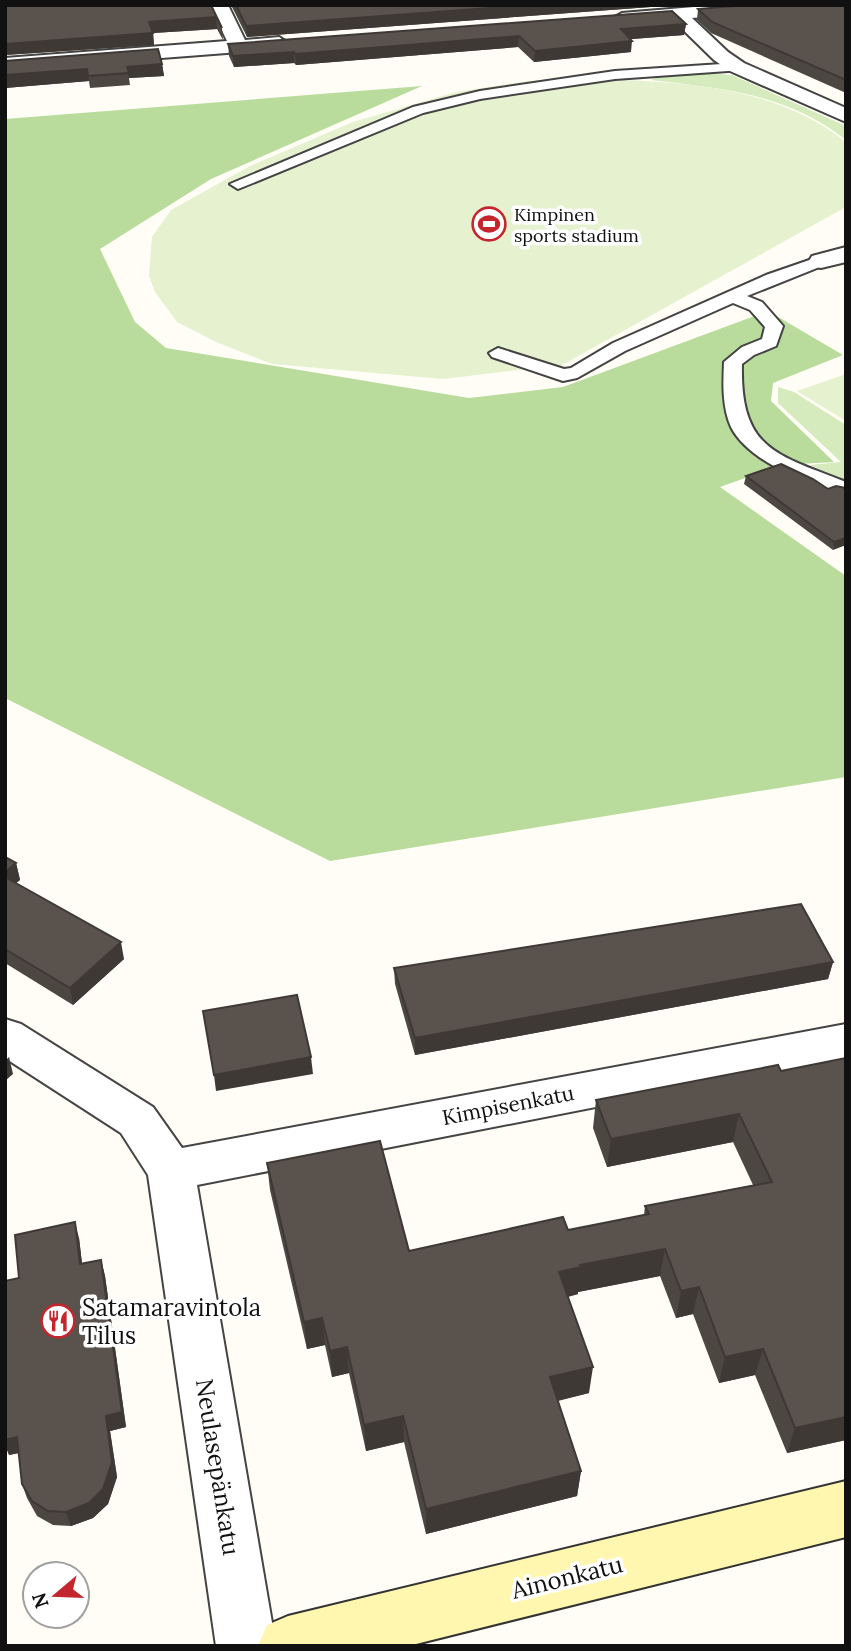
<svg xmlns="http://www.w3.org/2000/svg" width="851" height="1651" viewBox="0 0 851 1651" font-family="Lora,serif">
  <style>
    .green { fill: #d5ebbd }
    .forest { fill: #b9dc9c }
    .pitch { fill: #e6f2cf }
    .lines { fill: none; stroke-linecap: round; stroke-linejoin: round }
    .lane-casing { stroke: #444; stroke-width: 4 }
    .street-casing { stroke: #444; stroke-width: 4 }
    .secondary-casing { stroke: #333; stroke-width: 4 }
    .lane { fill: #fff; fill-rule: evenodd }
    .street { fill: #fff; fill-rule: evenodd }
    .secondary { fill: #fff6b0; fill-rule: evenodd }
    .wall { fill: #4d4742 }
    .shaded-wall { fill: #3f3936 }
    .building { fill: #5a524d; stroke: #3f3936; stroke-width: 2 }
    .labels { text-anchor: middle; dominant-baseline: central; stroke-width: 7; stroke-linejoin: round; paint-order: stroke }
    .far-poi-label { font-size: 18px; fill: #111; stroke: #fff; text-anchor: start }
    .street-label { font-size: 21px; fill: #111; stroke: #fff }
    .near-poi-label { font-size: 24px; fill: #111; stroke: #fff; text-anchor: start }
    .near-street-label { font-size: 24px; fill: #111; stroke: #fff }
  </style>
  <rect width="100%" height="100%" fill="#fffdf5"/>
  <g class="green">
    <path d="M698,72L732,75L846,126V140C786,93 724,89 651,80L664,73Z"/>
    <path d="M778,387L794,392L846,425V481L810,465L841,462L778,403Z"/>
  </g>
  <path class="forest" d="M422,86L211,179L100,249L135,322L166,348L469,398L563,387L768,311L843,355L773,383L771,401L834,462L781,465L720,487L846,576V777L330,861L5,698V119Z"/>
  <g class="pitch">
    <path d="M576,78C669,82 770,81 846,142V207L555,369H527L443,379L272,364L216,342L177,322L155,292L149,276L152,237L171,210L250,166L353,122L456,92L528,81Z"/>
    <path d="M846,374V421L797,391Z"/>
  </g>
  <g class="lines">
    <defs>
      <g id="lane">
        <path d="M737,63L742,64V70L615,79L480,99L423,113L243,187L238,189L230,184L413,107L480,91L615,71Z"/>
        <path d="M821,256L827,258L829,261L827,264L747,296L762,302L783,326L776,346L754,355L742,364C740,450 776,454 846,482V495C810,486 748,461 731,427C722,407 723,383 724,362L742,347L762,339L765,327L750,310L733,303L625,351L577,378L563,381L492,357L489,353L498,348L564,369L571,368L613,343L766,275Z"/>
      </g>
      <g id="street">
        <path d="M210,5H228L245,40L279,37L288,43L279,49L5,70V58L227,41Z"/>
        <path d="M718,5H800L791,10L692,18L728,52L744,63L846,108V122L730,71L714,60L672,19L622,23L613,18L622,13Z"/>
        <path d="M846,247V262L821,268L812,266L809,261L812,256Z"/>
        <path d="M5,1019L21,1024L153,1107L182,1148L846,1024V1058L197,1185L276,1646H216L148,1175L121,1133L5,1058Z"/>
      </g>
      <path id="secondary" d="M846,1481V1537L408,1646H258L267,1625L288,1616Z"/>
    </defs>
    <use href="#lane" class="lane-casing"/>
    <use href="#street" class="street-casing"/>
    <use href="#secondary" class="secondary-casing"/>
    <use href="#lane" class="lane"/>
    <use href="#street" class="street"/>
    <use href="#secondary" class="secondary"/>
  </g>
  <g class="wall">
    <path d="M211,5L222,28L223,40L217,29L153,33L154,45L5,55Z"/>
    <path d="M231,5H678L247,37Z"/>
    <path d="M846,5V93L711,33L697,20L698,9Z"/>
    <path d="M686,24L684,35L631,39V52L534,62L518,47L296,65L294,63L234,67L229,56L228,44Z"/>
    <path d="M5,61L162,64L164,76L129,78L130,85L90,88L89,81L5,88Z"/>
    <path d="M746,476L828,489L846,488L833,550L744,484Z"/>
    <path d="M5,857L16,863L20,880L16,883L124,959L73,1005L5,963Z"/>
    <path d="M833,962L828,979L415,1055L395,984L394,968Z"/>
    <path d="M846,1058V1440L787,1453L755,1375L719,1383L693,1314L676,1318L660,1276L578,1292V1294L568,1297L589,1393L558,1401L581,1471L577,1496L426,1534L404,1442L366,1451L349,1373L332,1377L325,1345L307,1349L270,1190L267,1163L409,1251L568,1230L644,1215L645,1206L753,1185L733,1142L607,1167L593,1128L596,1100L781,1071Z"/>
    <path d="M79,1238L82,1264L101,1260L105,1276L126,1427L110,1431L117,1477L108,1504L93,1518L71,1526L53,1525L37,1516L27,1498L22,1484L19,1453L9,1455Z"/>
  </g>
  <g class="shaded-wall">
    <path d="M529,5H678L247,37L246,26Z"/>
    <path d="M216,17L217,29L153,33L154,45L5,55V44L149,22Z"/>
    <path d="M686,24L684,35L620,40L621,29Z"/>
    <path d="M519,36L518,47L296,65L295,54Z"/>
    <path d="M632,41L631,52L534,62L535,51Z"/>
    <path d="M294,52V63L234,67L233,56Z"/>
    <path d="M162,64L164,76L129,78L127,67Z"/>
    <path d="M87,69L89,81L5,88V75Z"/>
    <path d="M846,538V545L833,550L834,542Z"/>
    <path d="M16,863L20,880L6,891L5,872Z"/>
    <path d="M121,942L124,959L73,1005L70,988Z"/>
    <path d="M833,962L828,979L415,1055V1038Z"/>
    <path d="M9,1057L13,1074L5,1081V1061Z"/>
    <path d="M311,1057L313,1074L216,1091L214,1075Z"/>
    <path d="M739,1114L733,1142L607,1167L611,1139Z"/>
    <path d="M75,1222L79,1238L84,1280L80,1264Z"/>
    <path d="M665,1249L660,1276L578,1292V1294L557,1299L559,1272L580,1265Z"/>
    <path d="M101,1260L105,1276L126,1427L110,1431L117,1477L108,1504L93,1518L71,1526L66,1512L106,1416Z"/>
    <path d="M699,1287L693,1314L676,1318L681,1291Z"/>
    <path d="M322,1318L325,1345L307,1349L304,1322Z"/>
    <path d="M347,1347L349,1373L332,1377L330,1351Z"/>
    <path d="M763,1349L755,1375L719,1383L725,1357Z"/>
    <path d="M593,1367L589,1393L547,1403L550,1377Z"/>
    <path d="M403,1416L404,1442L366,1451L364,1425Z"/>
    <path d="M846,1417V1440L787,1453L795,1428Z"/>
    <path d="M17,1437L23,1452L9,1455L5,1446V1440Z"/>
    <path d="M581,1471L577,1496L426,1534V1509Z"/>
  </g>
  <g class="building">
    <path d="M5,5H211L222,28L216,17L149,22L153,33L5,44Z"/>
    <path d="M236,5H529L246,26Z"/>
    <path d="M746,5H846V80L712,22L698,9Z"/>
    <path d="M672,11L686,24L621,29L632,41L535,51L519,36L295,54L294,52L233,56L228,44Z"/>
    <path d="M158,49L162,64L127,67L129,73L88,76L87,69L5,75V61Z"/>
    <path d="M781,464L813,479L828,489L836,486L846,488V538L834,542L746,476Z"/>
    <path d="M5,857L16,863L5,872Z"/>
    <path d="M5,877L121,942L70,988L5,949Z"/>
    <path d="M801,904L833,962L415,1038L394,968Z"/>
    <path d="M297,995L311,1057L214,1075L203,1011Z"/>
    <path d="M846,1058V1417L795,1428L763,1349L725,1357L699,1287L681,1291L665,1249L580,1265L581,1267L559,1272L593,1367L550,1377L581,1471L426,1509L403,1416L364,1425L347,1347L330,1351L322,1318L304,1322L267,1163L380,1141L409,1251L563,1217L568,1230L649,1214L645,1206L772,1182L739,1114L611,1139L596,1100L778,1065L781,1071Z"/>
    <path d="M75,1222L80,1264L101,1260L122,1412L106,1416L112,1462L103,1489L89,1503L66,1512L48,1511L32,1501L22,1484L17,1437L5,1440V1281L19,1278L15,1235Z"/>
  </g>
  <defs>
    <symbol id="stadium-ring" viewBox="-11 -11 22 22"><circle r="9.5" fill="#fff" stroke="#c4262e" stroke-width="1.5"/><path d="M0-5a6.5 5 0 1 0 0 10a6.5 5 0 1 0 0-10ZM-3.5-1.8h7v3.6h-7Z" fill="#c4262e"/></symbol>
    <symbol id="restaurant-ring" viewBox="-11 -11 22 22"><circle r="9.5" fill="#fff" stroke="#c4262e" stroke-width="1.5"/><path d="M-5-6h1v4h1v-4h1v4h1v-4h1v5L-1.5 .5V6h-2V.5L-5-1ZM5-6V6H3V1.5H1.5Q1.5-4 5-6Z" fill="#c4262e"/></symbol>
  </defs>
  <g fill-rule="evenodd">
    <use href="#stadium-ring" x="470" y="205" width="38" height="38"/>
    <use href="#restaurant-ring" x="39" y="1302" width="38" height="38"/>
  </g>
  <g class="labels">
    <g class="far-poi-label">
      <text x="514" y="214">Kimpinen<tspan x="514" dy="21">sports stadium</tspan></text>
    </g>
    <g class="street-label">
      <text transform="translate(508 1105) rotate(-11)">Kimpisenkatu</text>
    </g>
    <g class="near-poi-label">
      <text x="82" y="1307">Satamaravintola<tspan x="82" dy="28">Tilus</tspan></text>
    </g>
    <g class="near-street-label">
      <text transform="translate(218 1467) rotate(81)">Neulasepänkatu</text>
      <text transform="translate(567 1577) rotate(-14)">Ainonkatu</text>
    </g>
  </g>
  <rect width="851" height="1651" fill="none" stroke="#111111" stroke-width="14"/>
  <g transform="translate(56 1595) rotate(251)"><circle r="33" fill="#ffffff" stroke="#a0a0a0" stroke-width="2"/>
  <path d="M0-5L12 26L0 18L-12 26Z" fill="#c4262e"/>
  <text y="-10" font-size="19" font-weight="bold" text-anchor="middle" fill="#111111">N</text>
  </g>
</svg>
